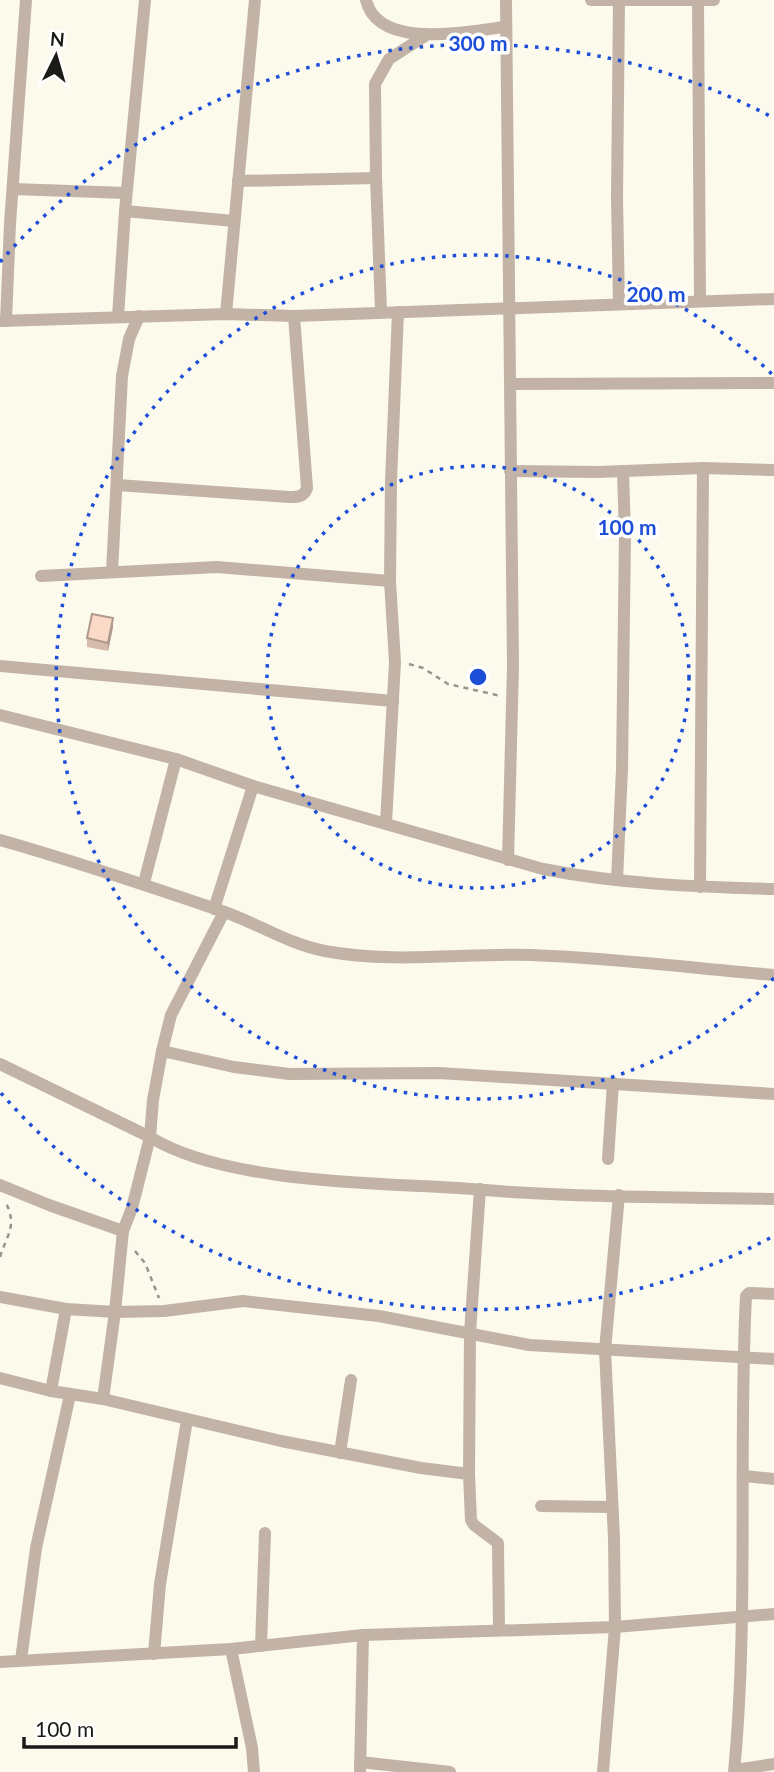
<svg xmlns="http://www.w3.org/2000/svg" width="774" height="1772" viewBox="0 0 774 1772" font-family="Lato,sans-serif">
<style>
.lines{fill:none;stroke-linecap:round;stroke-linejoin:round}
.path{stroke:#96948b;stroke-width:2.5;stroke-dasharray:5 5;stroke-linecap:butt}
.street{stroke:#c2b3a6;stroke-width:12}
.wall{fill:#d7bbaa}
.shaded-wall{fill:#af998b}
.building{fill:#fadac6;stroke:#af998b;stroke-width:2}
.ring{fill:none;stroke:#1d4ed8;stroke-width:3.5;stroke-dasharray:3.5 7}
.centre{fill:#1d4ed8;stroke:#fff;stroke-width:3.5}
.ring-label{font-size:21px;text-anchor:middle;font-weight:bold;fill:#1d4ed8;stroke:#fff;stroke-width:7;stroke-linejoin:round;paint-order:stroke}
</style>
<rect width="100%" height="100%" fill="#fcf9ed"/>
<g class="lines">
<g class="path">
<polyline points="409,664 423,668 448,684 501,696"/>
<polyline points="135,1251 145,1263 159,1298"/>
<path d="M0,1257C7,1234 18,1226 5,1201"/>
</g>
<g class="street">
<path d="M366,0C378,51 468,31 505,27"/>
<polyline points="506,0 513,666 508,860"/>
<polyline points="591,0 714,0"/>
<polyline points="619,0 617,198 619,304"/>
<polyline points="698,0 700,301"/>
<polyline points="238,181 376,178"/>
<polyline points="13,189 126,193"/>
<polyline points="125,211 234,221"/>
<polyline points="381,311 376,178 375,84 389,59 425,36"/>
<polyline points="226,314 255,0"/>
<polyline points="118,317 125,211 145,0"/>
<polyline points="0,321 226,314 294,316 774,299"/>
<polyline points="6,321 10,224 26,0"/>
<polyline points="511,384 774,383"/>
<polyline points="510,471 598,472 703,468 774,470"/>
<path d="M117,485L289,497C298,497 304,497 307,488L294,316"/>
<polyline points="112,572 122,376 129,339 139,316"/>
<polyline points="41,576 217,567 390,581"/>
<polyline points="0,666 393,701"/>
<path d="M0,715L176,759L253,786L543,869C619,884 697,887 774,889"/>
<polyline points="386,823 395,662 390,581 391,481 398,312"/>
<path d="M0,840C75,861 148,886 222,911C257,923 288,944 325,951C394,964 462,953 531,955C612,958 693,968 774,975"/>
<polyline points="617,880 622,769 625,534 623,471"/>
<polyline points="144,883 176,759"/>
<polyline points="700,887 703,468"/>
<polyline points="214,909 253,786"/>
<polyline points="162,1051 234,1067 289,1074 439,1073 774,1094"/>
<path d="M0,1064L150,1137C219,1180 358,1183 440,1187C470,1188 500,1192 530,1193C611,1198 693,1197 774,1199"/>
<polyline points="608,1159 613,1083"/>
<polyline points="0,1185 49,1205 123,1231"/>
<polyline points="0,1297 66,1309 115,1312 164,1311 243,1301 379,1316 529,1345 774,1359"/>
<polyline points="0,1378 51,1391 103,1399 281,1441 421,1468 469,1474 471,1520 474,1525 498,1543 499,1630"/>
<polyline points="51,1391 66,1309"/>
<polyline points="103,1399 115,1312 123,1231 132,1208 150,1137 153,1100 162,1051 171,1015 224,912"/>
<polyline points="340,1453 351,1380"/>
<polyline points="469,1474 470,1333 480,1189"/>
<polyline points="744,1476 774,1479"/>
<polyline points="541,1506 612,1507"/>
<polyline points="261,1646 265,1533"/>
<polyline points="231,1649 252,1748 254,1772"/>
<polyline points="154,1654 160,1584 187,1420"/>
<polyline points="21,1660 36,1548 70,1395"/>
<polyline points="0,1662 231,1649 363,1635 615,1627 774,1614"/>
<polyline points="360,1762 450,1772"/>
<polyline points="735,1770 774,1764"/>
<polyline points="360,1772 363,1635"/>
<polyline points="603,1772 615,1627 614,1538 605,1350 619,1195"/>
<path d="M734,1772C749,1614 738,1454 746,1296L749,1293L774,1294"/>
</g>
</g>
<polygon class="wall" points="113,627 108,651 87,647 87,638"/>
<polygon class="shaded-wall" points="113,618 113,627 108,651 108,643"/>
<polygon class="building" points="92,614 113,618 108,643 87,638"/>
<g class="ring">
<circle cx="478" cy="677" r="211"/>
<path d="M774 978A422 422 0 1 1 774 376"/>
<path d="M770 1238A633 633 0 0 1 0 1092M0 262A633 633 0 0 1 770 116"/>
</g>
<circle cx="478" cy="677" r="10" class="centre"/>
<g class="ring-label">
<text x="478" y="51">300 m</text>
<text x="656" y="302">200 m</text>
<text x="627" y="535">100 m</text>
</g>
<g transform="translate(56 56) rotate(5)" stroke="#ffffff" stroke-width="5" paint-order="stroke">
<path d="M0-5L12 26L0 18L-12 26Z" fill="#1b1a16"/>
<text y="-10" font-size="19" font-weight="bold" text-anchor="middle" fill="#1b1a16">N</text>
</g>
<path d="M24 1737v10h212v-10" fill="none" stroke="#1b1a16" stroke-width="3.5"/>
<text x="35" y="1737" font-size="21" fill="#1b1a16" stroke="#ffffff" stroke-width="5" paint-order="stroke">100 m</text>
</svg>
